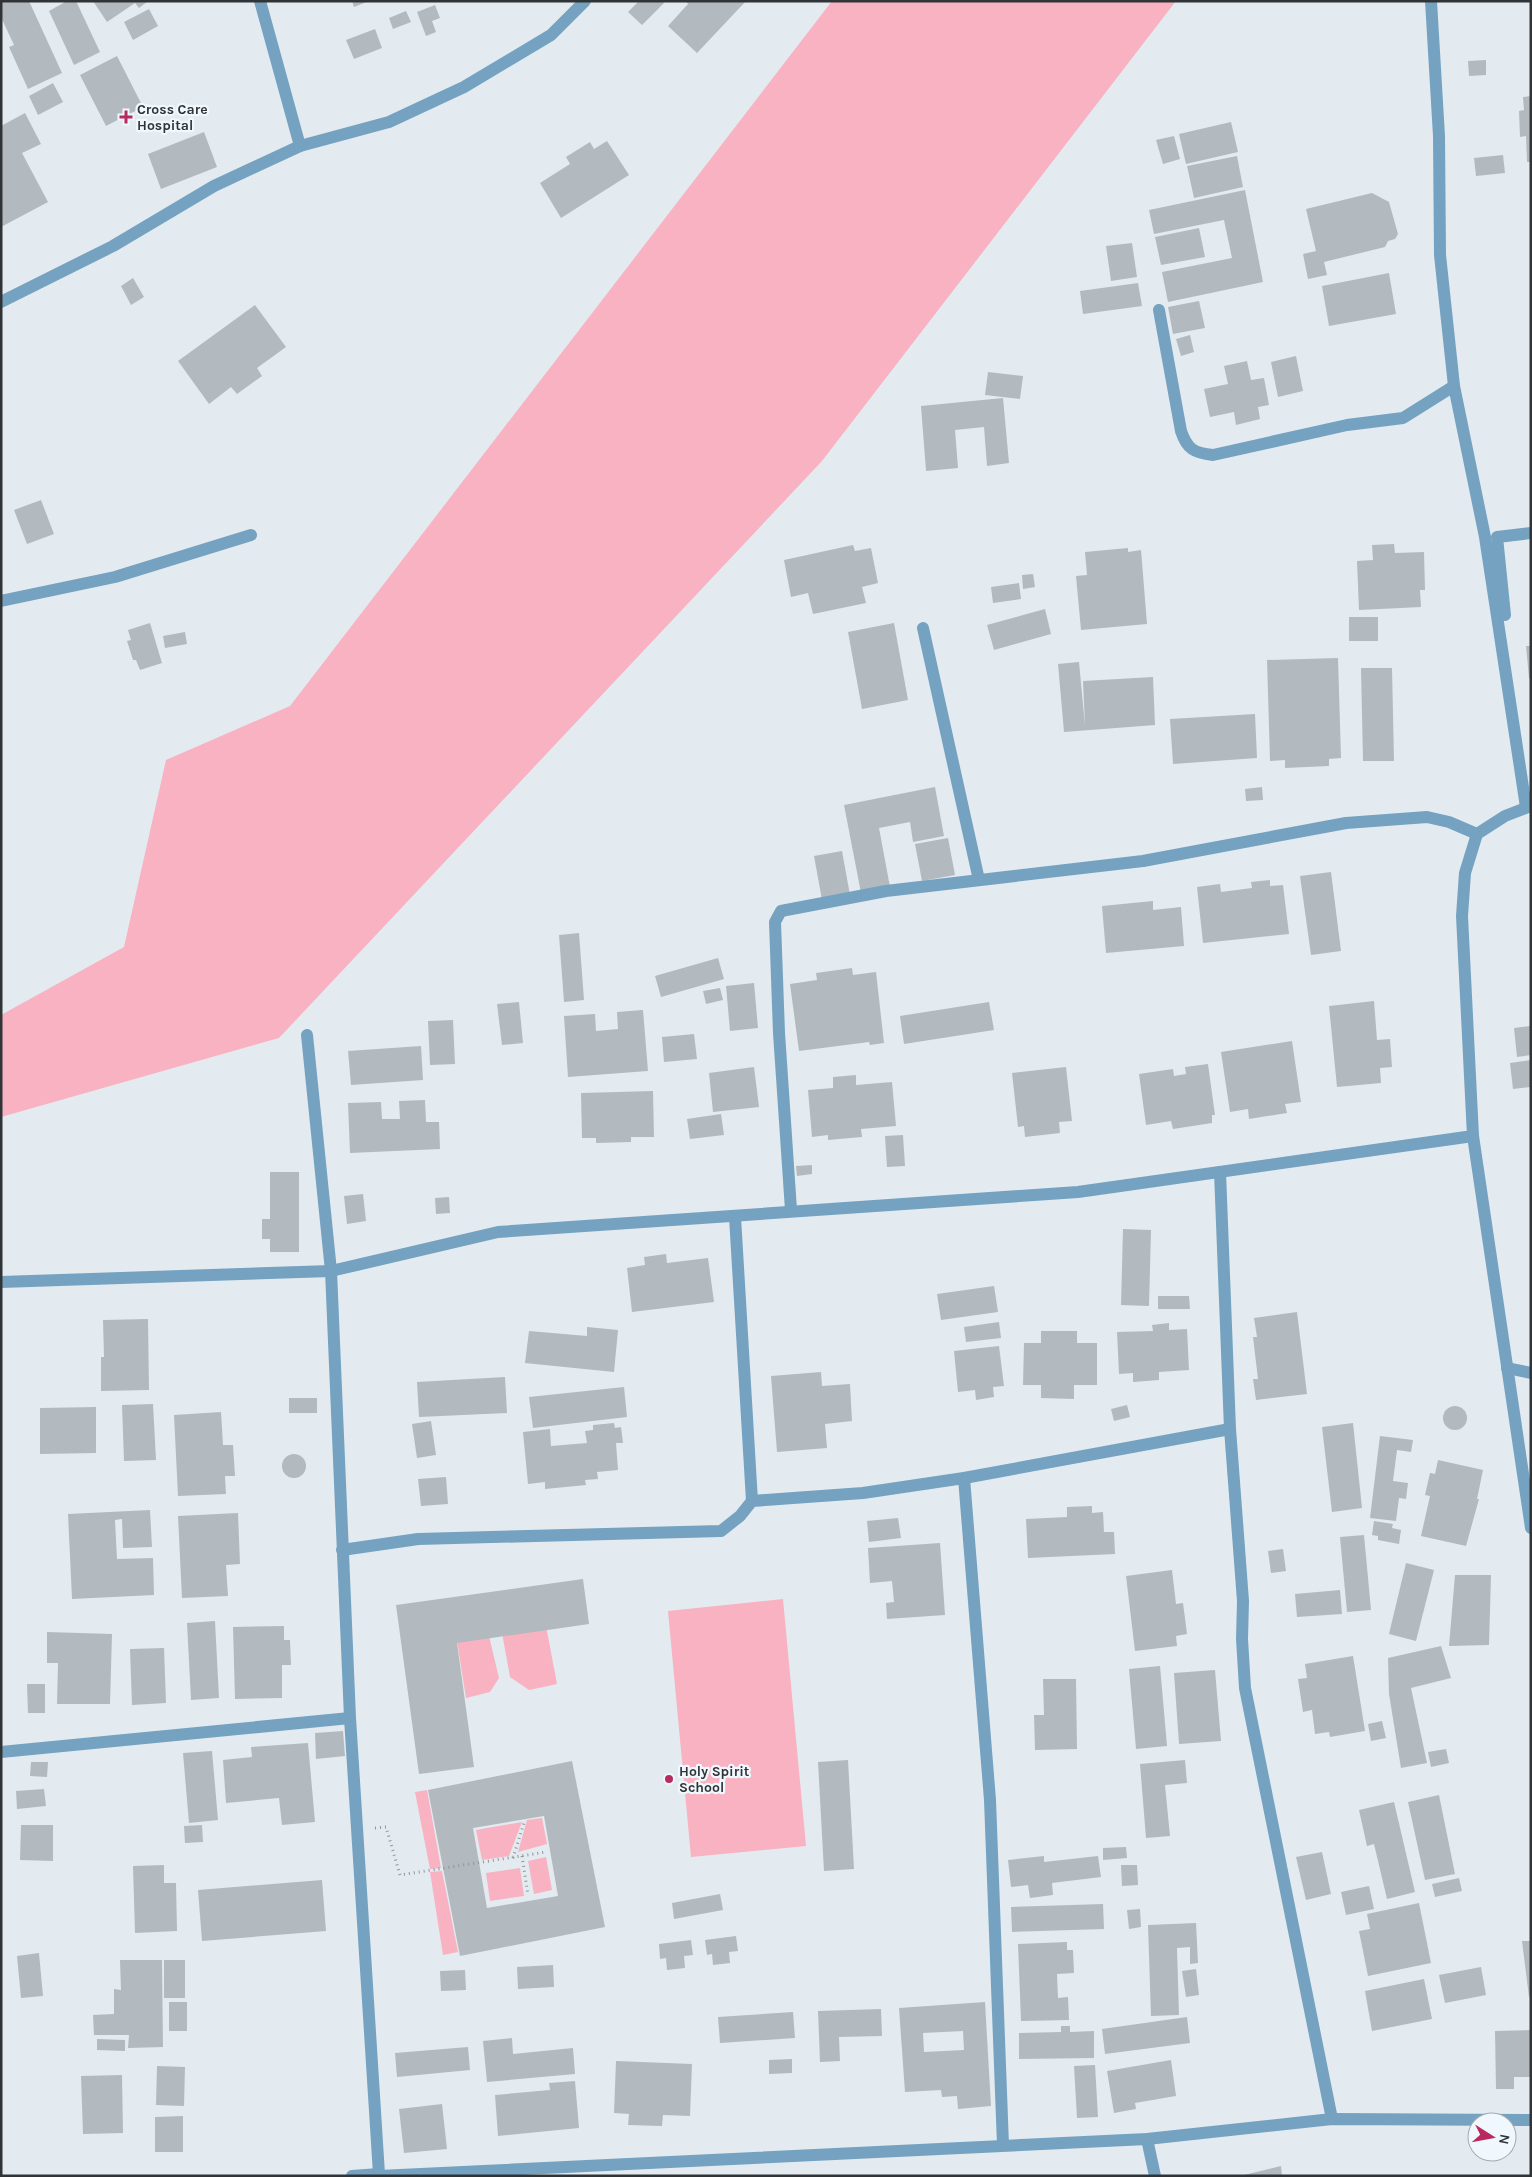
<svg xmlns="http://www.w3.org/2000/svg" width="1532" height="2177" viewBox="0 0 1532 2177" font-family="Karla,sans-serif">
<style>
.green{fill:#f8b2c1}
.building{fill:#b2babf;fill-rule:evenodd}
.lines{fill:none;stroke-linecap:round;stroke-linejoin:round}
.path{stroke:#91969a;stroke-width:3;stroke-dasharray:1 4;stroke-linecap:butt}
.service{stroke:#75a2c1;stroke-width:12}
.minor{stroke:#75a2c1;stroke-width:12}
.poi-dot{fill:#b92b5e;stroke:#f0f8fe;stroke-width:2}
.labels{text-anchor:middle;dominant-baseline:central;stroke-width:4.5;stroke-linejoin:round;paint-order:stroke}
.poi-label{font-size:14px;font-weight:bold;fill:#313436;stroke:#f0f8fe;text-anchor:start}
</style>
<rect width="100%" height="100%" fill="#e3ebf0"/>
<g class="green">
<polygon points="832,1 1176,1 822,461 279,1038 1,1117 1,1015 124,947 166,760 290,706"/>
<polygon points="783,1599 806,1846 691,1857 668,1611"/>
<polygon points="546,1626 557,1684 529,1690 510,1677 502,1633"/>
<polygon points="489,1636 499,1678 490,1692 466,1698 457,1641"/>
<polygon points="427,1790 441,1868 430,1869 415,1792"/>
<polygon points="542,1818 547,1844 518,1852 527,1820"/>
<polygon points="522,1822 509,1856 482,1860 476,1830"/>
<polygon points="546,1857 552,1890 534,1894 528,1861"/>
<polygon points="520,1868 524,1896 490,1901 486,1873"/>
<polygon points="442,1871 458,1952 443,1955 430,1872"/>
</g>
<g class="building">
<polygon points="1,1 29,1 62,73 28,89 9,47 14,45 1,17"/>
<polygon points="67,1 76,1 100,52 74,65 49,11"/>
<polygon points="93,1 148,1 139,8 135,3 107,22"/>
<polygon points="352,1 369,1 354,7"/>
<polygon points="639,1 662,1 664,3 642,25 628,12"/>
<polygon points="686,1 746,1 697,53 668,26 688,4"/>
<polygon points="435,5 440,18 432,21 436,32 426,36 417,12"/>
<polygon points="149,9 158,26 133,40 124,22"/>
<polygon points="406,11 411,22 393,29 389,18"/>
<polygon points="375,29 382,48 354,59 346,40"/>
<polygon points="117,56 143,107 106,126 80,75"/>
<polygon points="1486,60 1486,75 1469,76 1468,61"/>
<polygon points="53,83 63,102 38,115 29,96"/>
<polygon points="1531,96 1531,162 1527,162 1526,136 1520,137 1519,111 1524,110 1523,97"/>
<polygon points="25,113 41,144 22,153 48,202 1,227 1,126"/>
<polygon points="1231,122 1238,152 1186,164 1179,134"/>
<polygon points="204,132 217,167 161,189 148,154"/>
<polygon points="1174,136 1180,159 1163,164 1156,140"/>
<polygon points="607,141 629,175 561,218 540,183 570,164 566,157 590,142 594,149"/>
<polygon points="1503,155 1505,173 1476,176 1474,158"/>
<polygon points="1237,156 1243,187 1194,198 1187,166"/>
<polygon points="1245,190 1263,282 1168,302 1162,272 1232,258 1224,220 1154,234 1149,210"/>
<polygon points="1372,193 1389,202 1398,234 1395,239 1388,241 1385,247 1324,262 1327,275 1308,279 1303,254 1316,251 1306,209"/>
<polygon points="1199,228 1205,257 1161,265 1155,237"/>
<polygon points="1132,243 1137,277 1111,281 1106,246"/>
<polygon points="1389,273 1396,314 1329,326 1322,286"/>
<polygon points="133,278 144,297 131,305 121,286"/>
<polygon points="1138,283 1142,306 1083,314 1080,291"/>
<polygon points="1199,301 1205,328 1173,334 1168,307"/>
<polygon points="255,305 286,347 257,368 262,376 237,394 231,387 209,404 178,361"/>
<polygon points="1190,335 1194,352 1181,356 1176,339"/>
<polygon points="1296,356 1303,391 1278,397 1271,362"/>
<polygon points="1247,361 1251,380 1264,378 1269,405 1258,407 1260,419 1236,425 1234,412 1210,417 1204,389 1228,384 1224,366"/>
<polygon points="988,372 1023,376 1020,399 985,395"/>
<polygon points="1003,398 1009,463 987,466 984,427 955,430 958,468 926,471 921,406"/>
<polygon points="41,500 54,534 27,544 14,510"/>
<polygon points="1394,544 1395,553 1424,552 1425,590 1420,590 1421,607 1359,610 1357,561 1373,560 1372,545"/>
<polygon points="853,545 855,551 871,548 878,583 862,587 866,603 813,614 808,593 791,597 784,560"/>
<polygon points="1128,548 1128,552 1141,550 1147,624 1081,630 1076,576 1087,575 1085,552"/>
<polygon points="1033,574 1035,587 1023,589 1022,575"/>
<polygon points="1019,583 1021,599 993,603 991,587"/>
<polygon points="1045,609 1051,634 994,650 987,625"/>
<rect x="1349" y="617" width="29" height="24"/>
<polygon points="150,623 162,663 140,670 136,660 133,660 127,641 131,640 128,630"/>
<polygon points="894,623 908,700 862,709 848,632"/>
<polygon points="185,632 187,644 165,648 163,636"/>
<polygon points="1526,646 1531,646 1531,678 1529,678"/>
<polygon points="1338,658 1341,758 1329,759 1329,766 1285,768 1285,760 1270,761 1267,660"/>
<polygon points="1079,662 1085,726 1083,681 1153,677 1155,725 1064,732 1058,664"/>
<polygon points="1361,668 1392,668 1394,761 1363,761"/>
<polygon points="1255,714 1257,758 1173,764 1170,719"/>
<polygon points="935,787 944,836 913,842 910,822 879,828 890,887 861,893 844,805"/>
<polygon points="1262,787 1263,800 1246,801 1245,789"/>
<polygon points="948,838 955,875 922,881 915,844"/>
<polygon points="842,851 850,895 822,900 814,856"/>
<polygon points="1331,872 1341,951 1311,955 1300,876"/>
<polygon points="1270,880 1270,886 1283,885 1289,934 1203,943 1197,887 1220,884 1221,892 1252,888 1251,882"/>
<polygon points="1153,901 1153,910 1181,907 1184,946 1106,953 1102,906"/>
<polygon points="579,933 584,1000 564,1002 559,935"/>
<polygon points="718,958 724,979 661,997 655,976"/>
<polygon points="852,968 853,975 876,972 884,1043 870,1045 869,1042 799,1051 790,984 817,980 816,973"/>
<polygon points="754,983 758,1028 730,1031 726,986"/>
<polygon points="720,988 723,1000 706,1004 703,991"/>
<polygon points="1374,1001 1377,1040 1390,1039 1392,1067 1380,1068 1381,1083 1337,1087 1329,1006"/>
<polygon points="519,1002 523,1043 502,1045 497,1004"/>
<polygon points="989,1002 994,1030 904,1044 900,1016"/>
<polygon points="643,1010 648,1071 568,1077 564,1016 595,1014 596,1031 618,1029 617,1012"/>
<polygon points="453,1020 455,1064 430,1065 428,1021"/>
<polygon points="1531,1026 1531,1055 1517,1057 1514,1028"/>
<polygon points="694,1034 697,1059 664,1062 662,1037"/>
<polygon points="1292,1041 1301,1102 1285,1104 1287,1113 1249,1119 1248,1109 1230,1112 1221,1052"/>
<polygon points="421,1046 423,1080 351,1085 348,1051"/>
<polygon points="1531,1060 1531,1087 1513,1089 1510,1063"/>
<polygon points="1208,1064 1215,1115 1212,1115 1212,1123 1173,1129 1171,1121 1146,1125 1139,1074 1173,1069 1174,1076 1186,1074 1185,1067"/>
<polygon points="754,1067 759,1107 713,1112 709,1073"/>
<polygon points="1066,1067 1072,1121 1059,1122 1060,1133 1025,1137 1024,1126 1018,1127 1012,1073"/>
<polygon points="856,1075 856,1085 892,1082 896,1126 861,1129 862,1137 828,1140 828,1135 812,1137 808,1090 833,1088 833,1077"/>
<polygon points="653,1091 654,1137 631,1137 631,1142 596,1143 596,1138 582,1138 581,1093"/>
<polygon points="425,1100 426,1122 439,1122 440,1149 350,1153 348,1103 381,1102 382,1119 400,1119 399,1101"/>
<polygon points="721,1114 724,1135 690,1139 687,1119"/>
<polygon points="903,1135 905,1166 887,1167 885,1136"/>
<polygon points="812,1165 812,1174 797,1176 796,1166"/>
<polygon points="270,1172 299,1172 299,1252 270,1252 270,1239 262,1239 262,1219 270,1219"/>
<polygon points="363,1194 366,1221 347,1224 344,1196"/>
<polygon points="449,1197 450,1213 436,1214 435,1198"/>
<polygon points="1123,1229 1151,1230 1149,1306 1121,1305"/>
<polygon points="666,1254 667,1263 708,1258 714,1302 632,1312 627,1268 645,1265 644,1257"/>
<polygon points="994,1286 998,1312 941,1320 937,1294"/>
<polygon points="1158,1296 1189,1296 1190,1309 1158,1309"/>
<polygon points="1297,1312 1307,1394 1256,1400 1253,1379 1258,1379 1253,1337 1257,1337 1254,1318"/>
<polygon points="148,1319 149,1390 101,1391 101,1357 104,1357 103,1320"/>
<polygon points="999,1322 1001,1338 966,1342 964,1327"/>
<polygon points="1169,1323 1169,1330 1187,1329 1189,1370 1159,1372 1159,1380 1133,1382 1133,1373 1119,1374 1117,1332 1153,1331 1152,1325"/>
<polygon points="587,1327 618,1330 614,1372 525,1363 529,1331 587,1336"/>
<polygon points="1041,1331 1077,1331 1077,1343 1097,1343 1097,1385 1074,1385 1074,1399 1041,1398 1041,1385 1023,1385 1024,1343 1041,1343"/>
<polygon points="999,1346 1004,1386 993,1387 994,1397 976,1400 975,1390 958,1392 954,1351"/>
<polygon points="821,1372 822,1386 850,1384 852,1421 825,1424 827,1448 777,1452 771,1376"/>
<polygon points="505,1377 507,1413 419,1417 417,1382"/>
<polygon points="624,1387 627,1417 533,1428 529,1397"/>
<rect x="289" y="1398" width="28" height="15"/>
<polygon points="153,1404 156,1460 124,1461 122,1405"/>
<polygon points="1127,1405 1130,1417 1114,1421 1111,1409"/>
<circle cx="1455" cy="1418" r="12"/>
<polygon points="96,1407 96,1453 40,1454 40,1408"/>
<polygon points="221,1412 223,1445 233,1445 235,1476 225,1476 226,1494 178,1496 174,1415"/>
<polygon points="431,1421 436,1455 417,1458 412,1424"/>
<polygon points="614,1423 615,1428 621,1427 623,1443 616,1443 618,1470 597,1472 598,1479 585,1480 586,1485 545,1489 545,1482 528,1484 523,1432 550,1429 551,1446 587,1443 585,1431 593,1430 593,1425"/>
<polygon points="1353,1423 1362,1508 1332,1512 1322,1427"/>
<polygon points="1380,1436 1413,1440 1411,1452 1397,1450 1393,1481 1408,1483 1406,1499 1399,1498 1396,1521 1370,1518"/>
<circle cx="294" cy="1466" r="12"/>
<polygon points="1438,1460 1483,1470 1477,1499 1479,1499 1466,1546 1421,1536 1430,1496 1425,1495 1430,1473 1435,1474"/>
<polygon points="446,1477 448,1504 421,1506 418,1479"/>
<polygon points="1092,1506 1092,1513 1103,1512 1104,1532 1114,1532 1115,1554 1028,1558 1026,1519 1067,1517 1067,1507"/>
<polygon points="150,1510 152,1547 123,1548 122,1519 115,1520 117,1559 153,1558 154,1595 72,1599 68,1514"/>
<polygon points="238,1513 240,1564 226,1565 228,1596 182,1598 178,1516"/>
<polygon points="898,1518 901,1538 869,1542 867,1521"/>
<polygon points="1374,1521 1393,1524 1392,1528 1401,1530 1399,1544 1378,1540 1378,1536 1372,1535"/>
<polygon points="1364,1535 1371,1610 1347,1612 1340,1537"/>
<polygon points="940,1543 945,1615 887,1619 886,1603 894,1602 892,1581 870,1583 868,1548"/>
<polygon points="1283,1549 1286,1571 1271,1573 1268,1551"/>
<polygon points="1406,1563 1434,1570 1416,1641 1389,1634"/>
<polygon points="1172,1570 1176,1604 1183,1603 1187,1634 1176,1636 1177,1646 1135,1651 1126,1576"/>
<polygon points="1455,1575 1491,1575 1489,1645 1449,1646"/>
<polygon points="583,1579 589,1624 457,1643 474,1767 419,1774 396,1605"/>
<polygon points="1340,1590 1342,1614 1297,1617 1295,1594"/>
<polygon points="215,1621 219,1698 191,1700 187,1623"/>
<polygon points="284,1626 284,1640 290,1640 291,1665 282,1665 282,1698 235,1699 233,1627"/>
<polygon points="47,1632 112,1634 110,1704 57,1704 58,1663 47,1663"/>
<polygon points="1441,1646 1451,1678 1411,1688 1427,1763 1401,1768 1389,1694 1388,1658"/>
<polygon points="164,1648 166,1703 132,1705 130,1649"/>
<polygon points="1353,1656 1365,1731 1330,1737 1329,1732 1315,1734 1312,1710 1303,1712 1298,1679 1307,1678 1305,1664"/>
<polygon points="1160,1666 1167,1746 1136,1749 1129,1669"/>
<polygon points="1215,1670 1221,1741 1179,1744 1174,1673"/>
<polygon points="1043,1679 1076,1679 1077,1749 1035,1750 1034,1715 1044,1715"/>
<polygon points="27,1684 45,1684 45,1713 28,1713"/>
<polygon points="1382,1721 1386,1738 1371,1741 1368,1724"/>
<polygon points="343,1731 345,1756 316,1759 315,1733"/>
<polygon points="308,1743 315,1822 282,1825 279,1798 226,1803 223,1760 252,1757 251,1747"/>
<polygon points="1446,1749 1449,1763 1431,1767 1428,1752"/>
<polygon points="212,1751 218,1820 189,1823 183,1753"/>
<polygon points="848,1760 854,1869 824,1871 818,1762"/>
<polygon points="1185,1760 1187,1783 1165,1785 1170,1836 1146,1838 1140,1764"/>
<path d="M572,1761L605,1927L460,1956L428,1790ZM544,1816L558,1896L487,1908L473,1828Z"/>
<polygon points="31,1762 48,1762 47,1777 30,1776"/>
<polygon points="44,1789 46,1806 17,1809 16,1791"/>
<polygon points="1439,1795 1455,1874 1425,1880 1408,1802"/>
<polygon points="1394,1802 1415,1892 1387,1899 1374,1844 1367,1846 1359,1810"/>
<polygon points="21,1825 53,1825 53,1861 20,1860"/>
<polygon points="202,1825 203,1842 185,1843 184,1826"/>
<polygon points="1126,1847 1127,1858 1103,1860 1103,1848"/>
<polygon points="1322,1852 1331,1894 1306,1900 1296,1857"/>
<polygon points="1044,1856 1044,1862 1098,1856 1101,1877 1052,1883 1053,1895 1030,1898 1028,1885 1011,1887 1008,1860"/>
<polygon points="164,1865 164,1883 176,1883 177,1931 135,1933 133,1866"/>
<polygon points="1121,1865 1137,1865 1138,1885 1122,1886"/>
<polygon points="1459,1878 1462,1891 1435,1897 1432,1884"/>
<polygon points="322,1880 326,1931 202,1941 198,1890"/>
<polygon points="1369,1886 1374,1909 1346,1915 1341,1892"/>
<polygon points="720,1894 723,1910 674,1919 672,1903"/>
<polygon points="1419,1903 1431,1963 1368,1976 1359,1931 1370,1929 1367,1914"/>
<polygon points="1103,1904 1104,1929 1012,1932 1011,1907"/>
<polygon points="1140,1909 1141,1927 1129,1929 1127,1910"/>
<polygon points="1196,1923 1198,1963 1190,1964 1190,1947 1177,1948 1179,2015 1151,2016 1148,1925"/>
<polygon points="736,1936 738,1951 729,1952 730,1963 713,1965 712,1954 707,1955 705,1940"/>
<polygon points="691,1940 693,1955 684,1956 685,1968 667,1970 666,1958 660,1959 659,1944"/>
<polygon points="1522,1941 1531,1941 1531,1996 1529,1997"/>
<polygon points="1067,1942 1067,1950 1073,1950 1074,1973 1057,1974 1058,1998 1068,1997 1069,2020 1021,2021 1018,1944"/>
<polygon points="39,1953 43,1996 21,1998 17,1956"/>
<polygon points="120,1960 162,1960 163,2047 128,2048 129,2035 94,2035 93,2015 114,2014 114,1989 121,1990"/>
<rect x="164" y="1960" width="21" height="38"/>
<polygon points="553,1965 554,1987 518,1989 517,1967"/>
<polygon points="1481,1967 1486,1995 1445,2003 1439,1975"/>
<polygon points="1196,1969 1199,1995 1186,1997 1182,1971"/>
<polygon points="465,1970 466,1990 441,1991 440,1971"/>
<polygon points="1424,1979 1432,2019 1372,2031 1365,1991"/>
<rect x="169" y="2002" width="18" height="29"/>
<path d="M985,2002L991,2106L958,2109L957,2096L942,2097L941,2090L905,2092L899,2008ZM963,2031L964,2050L924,2052L923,2033Z"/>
<polygon points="881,2009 882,2036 839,2037 840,2061 820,2062 818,2011"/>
<polygon points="793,2012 795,2038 720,2043 718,2017"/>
<polygon points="1187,2017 1190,2043 1105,2054 1102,2029"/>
<polygon points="1061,2026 1070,2026 1070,2032 1094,2031 1094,2058 1019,2059 1019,2033 1061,2032"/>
<polygon points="1531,2030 1531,2077 1514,2077 1514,2089 1496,2089 1495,2031"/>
<polygon points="512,2038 513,2054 573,2048 575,2074 487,2082 483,2041"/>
<polygon points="97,2039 125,2040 125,2051 97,2050"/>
<polygon points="468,2047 470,2070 397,2077 395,2053"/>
<polygon points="792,2059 792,2073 769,2074 769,2060"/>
<polygon points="1171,2060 1176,2096 1135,2103 1136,2109 1114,2113 1107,2071"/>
<polygon points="616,2061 692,2064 690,2116 663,2115 662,2126 628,2125 629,2114 614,2113"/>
<polygon points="1095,2065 1098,2117 1077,2118 1074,2066"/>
<polygon points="157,2066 185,2067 184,2106 156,2105"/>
<polygon points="122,2075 123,2133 83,2134 81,2076"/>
<polygon points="575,2081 579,2128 498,2136 495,2095 550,2090 549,2083"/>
<polygon points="442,2104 447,2149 404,2153 399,2109"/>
<polygon points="183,2116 183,2152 155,2152 155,2117"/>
<polygon points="1281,2166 1282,2176 1244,2176 1244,2175"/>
</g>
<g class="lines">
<g class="path">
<polyline points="375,1828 386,1827 400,1875 546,1852"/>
<polyline points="522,1856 528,1895"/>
<polyline points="513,1858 524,1823"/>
</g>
<polyline class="service" points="307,1035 331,1271"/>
<g class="minor">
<polyline points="1431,1 1439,136 1440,255 1454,386 1485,537 1526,807"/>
<polyline points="300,146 389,122 464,87 551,35 585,1"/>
<polyline points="1,302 113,246 214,186 300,146 260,1"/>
<path d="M1159,310L1181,431C1187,449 1194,453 1213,455L1347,425L1403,418L1454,386"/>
<polyline points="1,601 115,577 251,535"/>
<polyline points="1505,615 1497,537 1531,533"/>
<polyline points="923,628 979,880"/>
<polyline points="1473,1136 1531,1528"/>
<polyline points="1220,1172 1230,1429 1243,1601 1242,1639 1245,1688 1332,2119"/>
<polyline points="791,1210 779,1033 775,922 781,911 886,891 1143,861 1346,823 1427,817 1449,822 1477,834"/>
<polyline points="735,1217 752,1501"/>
<polyline points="1,1282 331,1271"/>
<polyline points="1507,1368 1531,1373"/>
<polyline points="964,1478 990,1800 1003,2145"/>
<polyline points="342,1550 418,1539 721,1531 740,1516 752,1501 863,1493 964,1478 1230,1429"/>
<polyline points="350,1718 331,1271 498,1232 1078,1192 1473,1136 1462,916 1465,873 1477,834 1505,816 1531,806"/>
<polyline points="1,1752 350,1718 379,2174 352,2176"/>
<polyline points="1147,2139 1155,2176"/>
<polyline points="379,2176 1147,2139 1332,2119 1531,2120"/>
</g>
</g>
<g class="poi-dot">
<path d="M123.5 109.5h5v5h5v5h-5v5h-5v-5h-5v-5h5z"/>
<circle cx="669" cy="1779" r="5"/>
</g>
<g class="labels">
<g class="poi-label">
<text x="137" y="109">Cross Care<tspan x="137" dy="16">Hospital</tspan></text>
<text x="679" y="1771">Holy Spirit<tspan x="679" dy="16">School</tspan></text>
</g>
</g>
<rect width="1532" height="2177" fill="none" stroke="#313436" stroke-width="5"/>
<g transform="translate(1492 2137) rotate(101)"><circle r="24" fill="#f0f8fe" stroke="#a4aaae"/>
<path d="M0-4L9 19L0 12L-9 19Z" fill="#b92b5e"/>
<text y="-8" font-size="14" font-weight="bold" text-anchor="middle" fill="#313436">N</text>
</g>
</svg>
